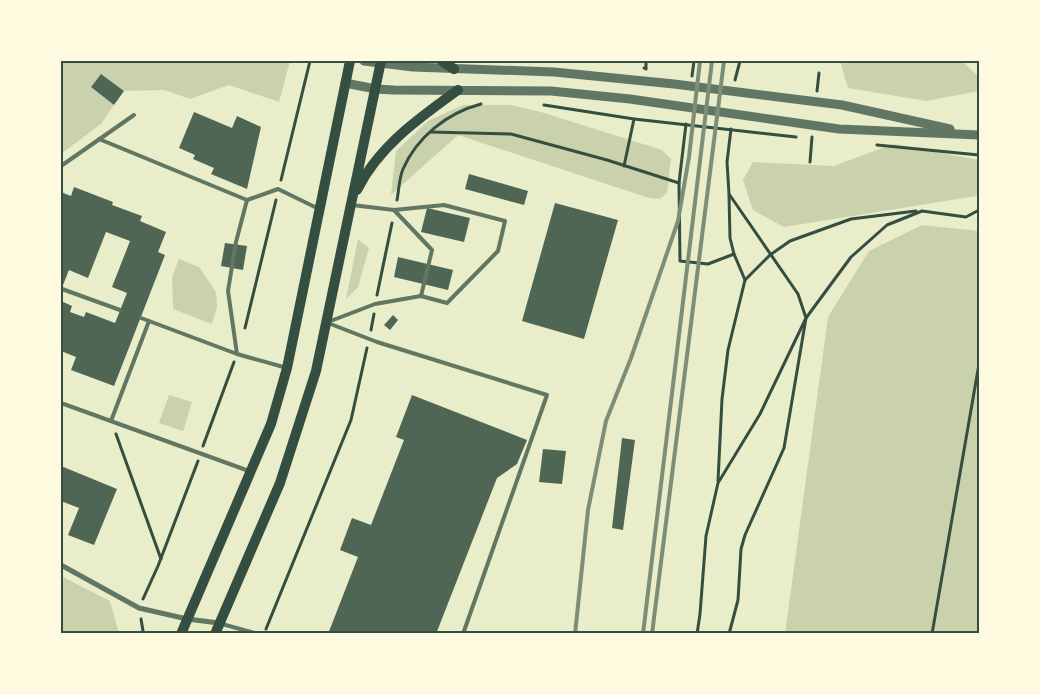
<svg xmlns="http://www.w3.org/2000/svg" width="1040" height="695" viewBox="0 0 1040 695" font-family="'DM Sans',sans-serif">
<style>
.green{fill:#cad2ad}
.building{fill:#4f6655}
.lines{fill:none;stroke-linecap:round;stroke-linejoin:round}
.path{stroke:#344e41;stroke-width:3}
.service{stroke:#617663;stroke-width:4}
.minor{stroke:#617663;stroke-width:5}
.tertiary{stroke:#617663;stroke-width:9}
.secondary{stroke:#344e41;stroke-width:10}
.rail{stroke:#7c8e77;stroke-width:4}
.neatline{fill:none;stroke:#344e41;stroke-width:2}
</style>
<rect width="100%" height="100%" fill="#e9edc9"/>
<g class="green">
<polygon points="61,61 290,61 279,102 229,85 190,99 164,90 124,91 101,74 91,87 114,105 101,124 61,154"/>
<polygon points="840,61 962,61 979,77 979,91 926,101 848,88"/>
<polygon points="463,105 510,105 541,112 662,150 671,159 667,193 660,199 649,198 458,135 391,195 396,151 428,121"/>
<polygon points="893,144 979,160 979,198 976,196 784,227 753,210 743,180 753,162 834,166"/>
<polygon points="922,225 979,231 979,634 785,634 828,317 869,251"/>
<polygon points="358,239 369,248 358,287 346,299"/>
<polygon points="179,259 199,267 216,292 217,307 212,324 173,309 172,277"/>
<polygon points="169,395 192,402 183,431 159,423"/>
<polygon points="61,576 110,601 118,630 117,634 61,634"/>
</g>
<g class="building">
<polygon points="101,74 124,91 114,105 91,87"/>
<polygon points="194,112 232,128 237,116 261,127 247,189 211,174 214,168 193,159 195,155 179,148"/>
<polygon points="469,174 528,191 524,205 465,189"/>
<polygon points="74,187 113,202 112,205 142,216 140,221 166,232 158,252 165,255 114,386 71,370 76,357 61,351 61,301 72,306 70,312 84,317 86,312 115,323 127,293 112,287 130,241 106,232 88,278 69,270 61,290 61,192 71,196"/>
<polygon points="555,203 618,220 584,339 522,321"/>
<polygon points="427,208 470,218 464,242 421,232"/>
<polygon points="225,243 247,246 243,270 221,266"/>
<polygon points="398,257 453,270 448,290 394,277"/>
<polygon points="393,315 398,320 390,330 384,325"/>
<polygon points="412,395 527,440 517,464 497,478 436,634 328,634 358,557 340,550 352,518 371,525 404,440 396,437"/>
<polygon points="622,438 635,440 623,530 612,528"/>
<polygon points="543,449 566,451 562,484 539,482"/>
<polygon points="61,466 117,489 94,545 68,535 79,508 61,501"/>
</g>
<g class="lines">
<g class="path">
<polyline points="644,68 646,69 646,61"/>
<polyline points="692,76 694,61"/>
<polyline points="735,80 740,61"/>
<polyline points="817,91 819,73"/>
<polyline points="544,105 634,119 796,137"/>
<polyline points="686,124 679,183 680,261 708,264 734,254"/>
<polyline points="431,132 511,134 607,160 679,183"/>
<polyline points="877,145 979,155"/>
<polyline points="810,162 812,137"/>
<polyline points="624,166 634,119"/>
<polyline points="281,180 310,61"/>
<polyline points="729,195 730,238 734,254 745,280"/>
<path d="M397,200C399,190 399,178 403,169C417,137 447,113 481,104"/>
<polyline points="377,295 392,223"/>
<polyline points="245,328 276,200"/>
<polyline points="371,330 374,314"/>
<polyline points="116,434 161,559"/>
<polyline points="203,446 234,362"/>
<polyline points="718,481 722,399 728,350 745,280 770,255 790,241 851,219 916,211"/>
<polyline points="143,599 158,566 198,461"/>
<polyline points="141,619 143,631 141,634"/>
<polyline points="266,629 351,420 367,348"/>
<polyline points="697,634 700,614 706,536 718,483 760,414 806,318 851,257 887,225 922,211 966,217 979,210"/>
<polyline points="729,634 738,600 741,549 745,535 784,448 806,318 798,294 729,194 727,162 731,129"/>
<polyline points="932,634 979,364"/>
</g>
<g class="service">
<polyline points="99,139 247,200 278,189 319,209"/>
<polyline points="61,166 134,115"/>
<polyline points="394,210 432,250 421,296"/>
<polyline points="62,289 120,310"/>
<polyline points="141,318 237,354 287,368"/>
<polyline points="328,322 375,304 421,296 447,303 498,251 505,221 444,205 394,210 352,205"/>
<polyline points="328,323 377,342 547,395 463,634"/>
<polyline points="237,354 228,291 236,242 247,200"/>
<polyline points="61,403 249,471"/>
<polyline points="111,421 149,321"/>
<polyline points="222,624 258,634"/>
</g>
<polyline class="minor" points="61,565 139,608 187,619 219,623"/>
<g class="tertiary">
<polyline points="364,61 413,67 554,72 674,84 842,105 950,129"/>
<polyline points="345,83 376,89 394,90 551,91 630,99 839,129 979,135"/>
</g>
<g class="secondary">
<polyline points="442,61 454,69"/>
<path d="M357,190C379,146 419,118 458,90"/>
<polyline points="181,634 271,424 287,368 350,61"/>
<polyline points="215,634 280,483 316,371 381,61"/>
</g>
<g class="rail">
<polyline points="575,634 588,510 606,421 631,358 678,221 689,157 700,61"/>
<polyline points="643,634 712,61"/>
<polyline points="652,634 724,61"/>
</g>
</g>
<rect width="1040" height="695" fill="none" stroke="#fefae0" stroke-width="125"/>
<rect x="62" y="62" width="916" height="570" class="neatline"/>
</svg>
